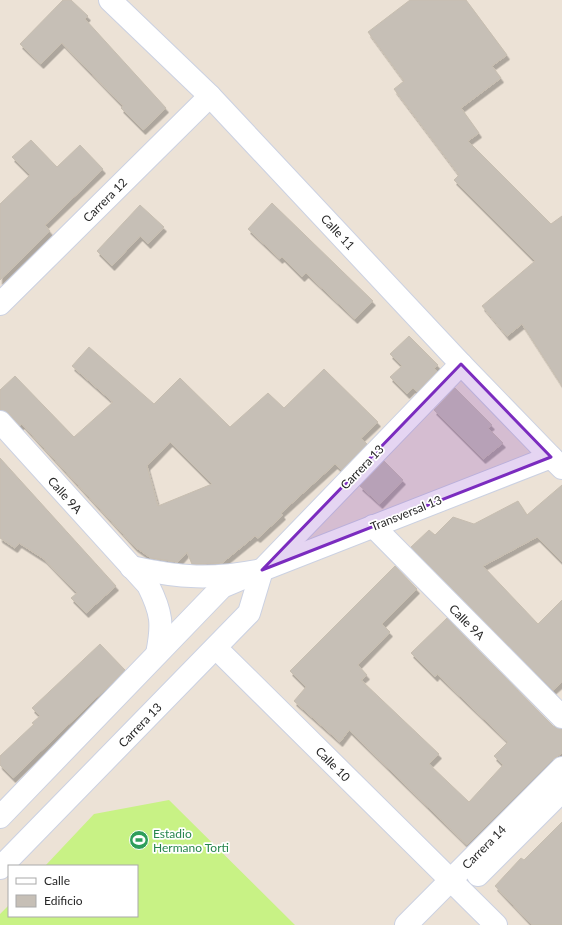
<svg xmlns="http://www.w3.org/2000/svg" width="562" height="925" viewBox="0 0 562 925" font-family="Lato,sans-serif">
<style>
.pitch{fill:#c8f285}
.building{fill:#c6bfb6;stroke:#c7beb0;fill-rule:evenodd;filter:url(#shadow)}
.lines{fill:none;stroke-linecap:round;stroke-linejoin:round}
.street-casing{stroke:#cbd1e2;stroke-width:24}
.secondary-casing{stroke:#cbd1e2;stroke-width:24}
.street{stroke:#fff;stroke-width:22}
.secondary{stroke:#fff;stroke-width:22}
.marked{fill:#7b2cbf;fill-opacity:0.2;stroke:#7b2cbf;stroke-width:3;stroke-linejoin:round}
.labels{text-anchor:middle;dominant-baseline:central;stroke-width:3.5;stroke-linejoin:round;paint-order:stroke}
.street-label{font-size:12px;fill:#272727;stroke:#fff}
.leisure-label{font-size:12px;fill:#27864d;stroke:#fff;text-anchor:start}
</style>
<defs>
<filter id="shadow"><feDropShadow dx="2.5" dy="4.5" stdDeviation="0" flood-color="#0004"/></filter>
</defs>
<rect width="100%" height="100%" fill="#ece2d6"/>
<polygon class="pitch" points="169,800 295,925 0,925 0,914 9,905 9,916 137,916 137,866 45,866 94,814"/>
<g class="building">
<polygon points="63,0 71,0 88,16 85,19 166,108 143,130 121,108 123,106 62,43 41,64 20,44"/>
<polygon points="410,0 466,0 507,55 492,66 501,78 461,108 479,133 468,141 551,224 562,216 562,386 522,324 507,336 482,306 535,261 454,180 459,175 394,89 404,81 368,32"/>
<polygon points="31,140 57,167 80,145 103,169 45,225 50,231 0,280 0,204 30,175 12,157"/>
<polygon points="272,203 373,301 355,319 306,273 302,277 282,257 280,259 248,229"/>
<polygon points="140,205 164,227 148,244 140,236 112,266 97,251"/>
<polygon points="409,336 438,365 434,368 437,371 417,392 413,388 407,394 390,377 402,366 390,354"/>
<path d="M89,347L154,404L180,378L230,427L268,393L284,408L324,369L378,422L361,438L367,444L342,470L335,464L281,513L283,515L258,538L255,536L222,563L192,564L187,552L178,562L151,558L135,547L22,424L20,426L9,413L0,410V390L15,376L74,437L113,402L72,366ZM170,442L212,484L158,506L147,466Z"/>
<polygon points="455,388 492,425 488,428 503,443 483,459 434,410"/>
<polygon points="0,458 116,586 86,613 71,598 77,593 44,559 19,543 15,548 0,538"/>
<polygon points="384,461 403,480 380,504 360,486"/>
<polygon points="562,485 562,562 537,537 483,566 538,624 562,600 562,682 553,690 411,547 429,530 435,535 453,517 474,524 518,501 527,515"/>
<polygon points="395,566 417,589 382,624 390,632 358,665 367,675 361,680 439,754 429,764 469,802 503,765 494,756 508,742 437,674 435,677 411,653 447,618 553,726 562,729 562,753 553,759 467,845 349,730 340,742 294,701 306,687 290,671"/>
<polygon points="100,644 125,670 13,778 0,765 0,756 34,724 32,723 40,716 32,708"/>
<polygon points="562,822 562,925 532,925 495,886 521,858 524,860"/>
</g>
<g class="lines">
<defs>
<g id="street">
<polyline points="110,0 210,96 461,364 551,457"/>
<polyline points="0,304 210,96"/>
<polyline points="373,526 562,717"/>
<polyline points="216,648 496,925"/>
<polyline points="0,817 222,587 262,570 461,364"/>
<polyline points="0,868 249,613 262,570"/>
<polyline points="478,875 562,791"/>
<polyline points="406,925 562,768"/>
</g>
<g id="secondary">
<path d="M0,422L148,585C162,613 163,624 157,654"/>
<path d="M131,567C180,578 212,580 262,570L551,457L562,468"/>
</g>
</defs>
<use href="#street" class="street-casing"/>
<use href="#secondary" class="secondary-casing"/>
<use href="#street" class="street"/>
<use href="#secondary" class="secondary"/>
</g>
<path class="marked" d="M461,364L551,457L262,570Z"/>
<defs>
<symbol id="stadium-disc" viewBox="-11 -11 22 22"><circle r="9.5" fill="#2e9e5b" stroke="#fff"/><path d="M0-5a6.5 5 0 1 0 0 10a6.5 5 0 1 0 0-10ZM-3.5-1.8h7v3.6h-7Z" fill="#fff"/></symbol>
</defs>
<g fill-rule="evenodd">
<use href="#stadium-disc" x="128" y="829" width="22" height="22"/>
</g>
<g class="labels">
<g class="street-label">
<text transform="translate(105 200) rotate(-45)">Carrera 12</text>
<text transform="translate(338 232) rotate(47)">Calle 11</text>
<text transform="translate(362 467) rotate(-46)">Carrera 13</text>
<text transform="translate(65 495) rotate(48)">Calle 9A</text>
<text transform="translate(406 513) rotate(-22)">Transversal 13</text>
<text transform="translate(467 622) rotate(45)">Calle 9A</text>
<text transform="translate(140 725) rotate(-46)">Carrera 13</text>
<text transform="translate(333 764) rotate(45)">Calle 10</text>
<text transform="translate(484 847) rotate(-45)">Carrera 14</text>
</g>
<g class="leisure-label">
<text x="153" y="833">Estadio<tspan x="153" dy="14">Hermano Torti</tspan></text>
</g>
</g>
<rect x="8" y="865" width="130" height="52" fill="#ffffff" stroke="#a9a9a9"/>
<rect x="16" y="878" width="20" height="6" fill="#ffffff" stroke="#a9a9a9"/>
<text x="44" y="885" font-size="12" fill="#272727">Calle</text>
<rect x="16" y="895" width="20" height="12" fill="#c6bfb6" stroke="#a9a9a9"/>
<text x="44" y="905" font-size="12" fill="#272727">Edificio</text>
</svg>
